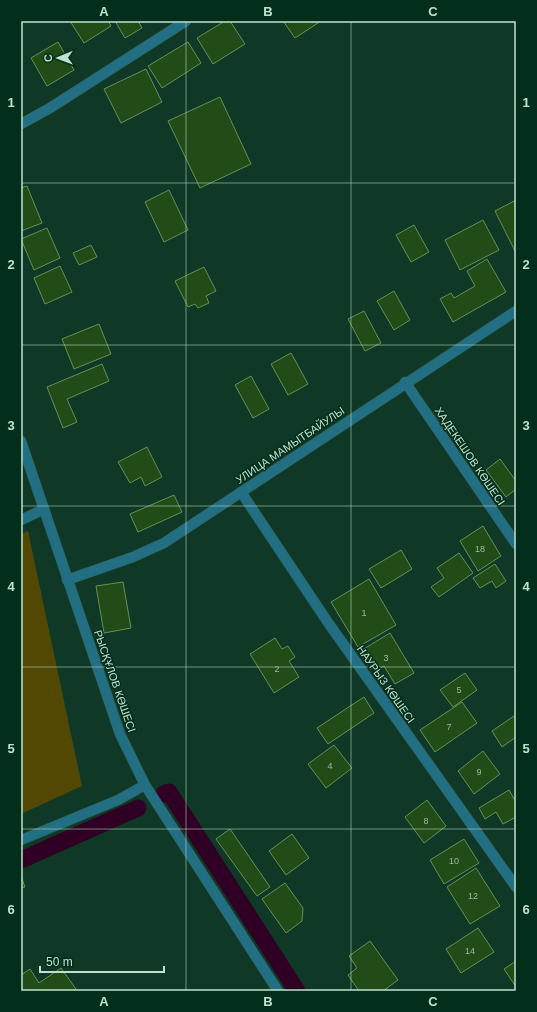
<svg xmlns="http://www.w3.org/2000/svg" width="537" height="1012" viewBox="0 0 537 1012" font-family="Helvetica,sans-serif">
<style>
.green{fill:#524803}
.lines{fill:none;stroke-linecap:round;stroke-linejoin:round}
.canal{stroke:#2f0023;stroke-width:17}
.building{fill:#214c18;stroke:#63905a}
.minor-casing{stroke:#2f5744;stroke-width:11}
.tertiary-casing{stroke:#2f5744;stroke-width:11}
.minor{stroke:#226e83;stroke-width:10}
.tertiary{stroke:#226e83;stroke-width:10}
.grid{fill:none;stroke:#bee2ce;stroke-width:1;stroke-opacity:0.55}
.labels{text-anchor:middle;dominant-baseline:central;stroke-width:3;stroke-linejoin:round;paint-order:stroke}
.number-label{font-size:9px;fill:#97bca0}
.street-label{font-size:11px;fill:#bee2ce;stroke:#042e1c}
.neatline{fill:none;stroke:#bee2ce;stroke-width:1.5}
.grid-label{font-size:13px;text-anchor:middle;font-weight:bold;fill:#bee2ce}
</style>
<rect width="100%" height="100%" fill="#103826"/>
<polygon class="green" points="28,531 82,786 21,814 21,534"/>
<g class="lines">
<g class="canal">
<polyline points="164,794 169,792 297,991"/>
<polyline points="21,860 138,808"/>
</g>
</g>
<g class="building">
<polygon points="70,21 108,21 111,26 84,43"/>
<polygon points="115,21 138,21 142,28 125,38"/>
<polygon points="225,21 230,21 245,44 213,64 197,38"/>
<polygon points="283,21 321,21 295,38"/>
<polygon points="58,42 74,70 47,86 31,58"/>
<polygon points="188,42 201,63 162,88 148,66"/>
<polygon points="146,69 162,102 121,123 104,89"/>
<polygon points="220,97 251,164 200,188 168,121"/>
<polygon points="27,186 42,223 21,231 21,188"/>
<polygon points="169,190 188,230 164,242 145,202"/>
<polygon points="516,200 516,253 495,211"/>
<polygon points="483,220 499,250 460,270 445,240"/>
<polygon points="414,225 429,252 411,262 396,235"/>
<polygon points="47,228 60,258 34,270 21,239"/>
<polygon points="91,245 97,257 79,265 73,253"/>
<polygon points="487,259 506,292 453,322 440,299 451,293 454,298 475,286 467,271"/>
<polygon points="60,266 72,292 45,304 34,278"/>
<polygon points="204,267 216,291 206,296 209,303 198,308 195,304 188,307 175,281"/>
<polygon points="394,291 410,320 394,330 377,301"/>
<polygon points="364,311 381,343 365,351 348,319"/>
<polygon points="99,324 111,354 74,369 62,339"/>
<polygon points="291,353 308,384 288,395 271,364"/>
<polygon points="102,364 109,381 67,399 77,422 63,428 47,387"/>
<polygon points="251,376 269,409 253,418 235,385"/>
<polygon points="147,447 162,477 145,486 141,477 130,483 118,462"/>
<polygon points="500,459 516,481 516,489 506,497 486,470"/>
<polygon points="174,495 182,512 138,532 130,514"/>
<polygon points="483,526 501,556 478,571 460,541"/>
<polygon points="401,550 412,569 381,588 369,569"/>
<polygon points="459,553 473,573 439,597 431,587 444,578 437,568"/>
<polygon points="495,564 506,581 496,588 492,581 480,588 473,578"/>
<polygon points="369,579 396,625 358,647 331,602"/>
<polygon points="123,582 131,628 104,633 96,586"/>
<polygon points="390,633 414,673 395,684 384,666 375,671 362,650"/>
<polygon points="275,638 282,649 288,646 295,657 289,661 299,677 274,693 250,654"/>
<polygon points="465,673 477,690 453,707 440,690"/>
<polygon points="364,697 374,713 328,744 317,728"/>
<polygon points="462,702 477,723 435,752 420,730"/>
<polygon points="514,716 516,719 516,737 502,747 492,731"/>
<polygon points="334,745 352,768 326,788 308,764"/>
<polygon points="483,751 500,774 474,794 458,771"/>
<polygon points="509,790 516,802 516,817 503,824 496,812 485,819 479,808"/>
<polygon points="427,800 446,826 424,843 405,817"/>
<polygon points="230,829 270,887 257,896 216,839"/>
<polygon points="292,834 309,858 286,875 269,851"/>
<polygon points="464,839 479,863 444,884 430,860"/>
<polygon points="476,868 500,906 470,924 447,887"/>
<polygon points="21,876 25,887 21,888"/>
<polygon points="285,883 303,908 302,921 286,933 262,899"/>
<polygon points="478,928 494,952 461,973 446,949"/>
<polygon points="370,941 398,980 383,991 359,991 348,975 357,968 349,956"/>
<polygon points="516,961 516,987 504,969"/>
<polygon points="61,968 76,989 72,991 21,991 21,975 30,969 39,983"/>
</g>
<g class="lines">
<defs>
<g id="minor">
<polyline points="21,124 50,108 186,21"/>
<polyline points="405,382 516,544"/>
<polyline points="241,492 329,624 516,887"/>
<polyline points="21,520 44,509"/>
<polyline points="67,580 133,557 164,543 516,311"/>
<polyline points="21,840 118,800 145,785"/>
</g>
<polyline id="tertiary" points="21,441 120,734 145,785 278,991"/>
</defs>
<use href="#minor" class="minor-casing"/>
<use href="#tertiary" class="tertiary-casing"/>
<use href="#minor" class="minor"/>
<use href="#tertiary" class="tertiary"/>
</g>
<path class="grid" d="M186,21V991M351,21V991M21,183H516M21,345H516M21,506H516M21,667H516M21,829H516"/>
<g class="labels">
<g class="number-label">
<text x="480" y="549">18</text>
<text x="364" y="613">1</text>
<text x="386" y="658">3</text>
<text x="277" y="669">2</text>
<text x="459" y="690">5</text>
<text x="449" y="727">7</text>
<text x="330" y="766">4</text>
<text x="479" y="772">9</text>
<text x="426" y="821">8</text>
<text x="454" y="861">10</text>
<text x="473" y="896">12</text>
<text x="470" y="951">14</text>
</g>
<g class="street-label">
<text transform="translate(290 445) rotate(-34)">УЛИЦА МАМЫТБАЙУЛЫ</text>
<text transform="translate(470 456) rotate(56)">ХАДЕКЕШОВ КӨШЕСІ</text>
<text transform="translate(115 681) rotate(71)">РЫСҚҰЛОВ КӨШЕСІ</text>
<text transform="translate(386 684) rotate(55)">НАУРЫЗ КӨШЕСІ</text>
</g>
</g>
<rect width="537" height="1012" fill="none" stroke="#042e1c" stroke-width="44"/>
<g transform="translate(58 58) rotate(269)" stroke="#042e1c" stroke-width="3" paint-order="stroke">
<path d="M0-3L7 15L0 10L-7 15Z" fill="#bee2ce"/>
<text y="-6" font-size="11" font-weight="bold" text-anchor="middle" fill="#bee2ce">С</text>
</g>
<path d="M40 966v6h124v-6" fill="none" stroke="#bee2ce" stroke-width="2"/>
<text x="46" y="966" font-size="12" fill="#bee2ce" stroke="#042e1c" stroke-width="3" paint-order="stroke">50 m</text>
<rect x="22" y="22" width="493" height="968" class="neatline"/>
<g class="grid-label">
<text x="104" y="16">A</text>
<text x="268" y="16">B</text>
<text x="433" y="16">C</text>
<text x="11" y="107">1</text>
<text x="526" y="107">1</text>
<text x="11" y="269">2</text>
<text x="526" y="269">2</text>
<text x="11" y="430">3</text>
<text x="526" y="430">3</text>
<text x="11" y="591">4</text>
<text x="526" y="591">4</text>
<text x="11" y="753">5</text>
<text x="526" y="753">5</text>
<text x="11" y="914">6</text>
<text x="526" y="914">6</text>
<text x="104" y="1006">A</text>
<text x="268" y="1006">B</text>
<text x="433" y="1006">C</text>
</g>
</svg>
